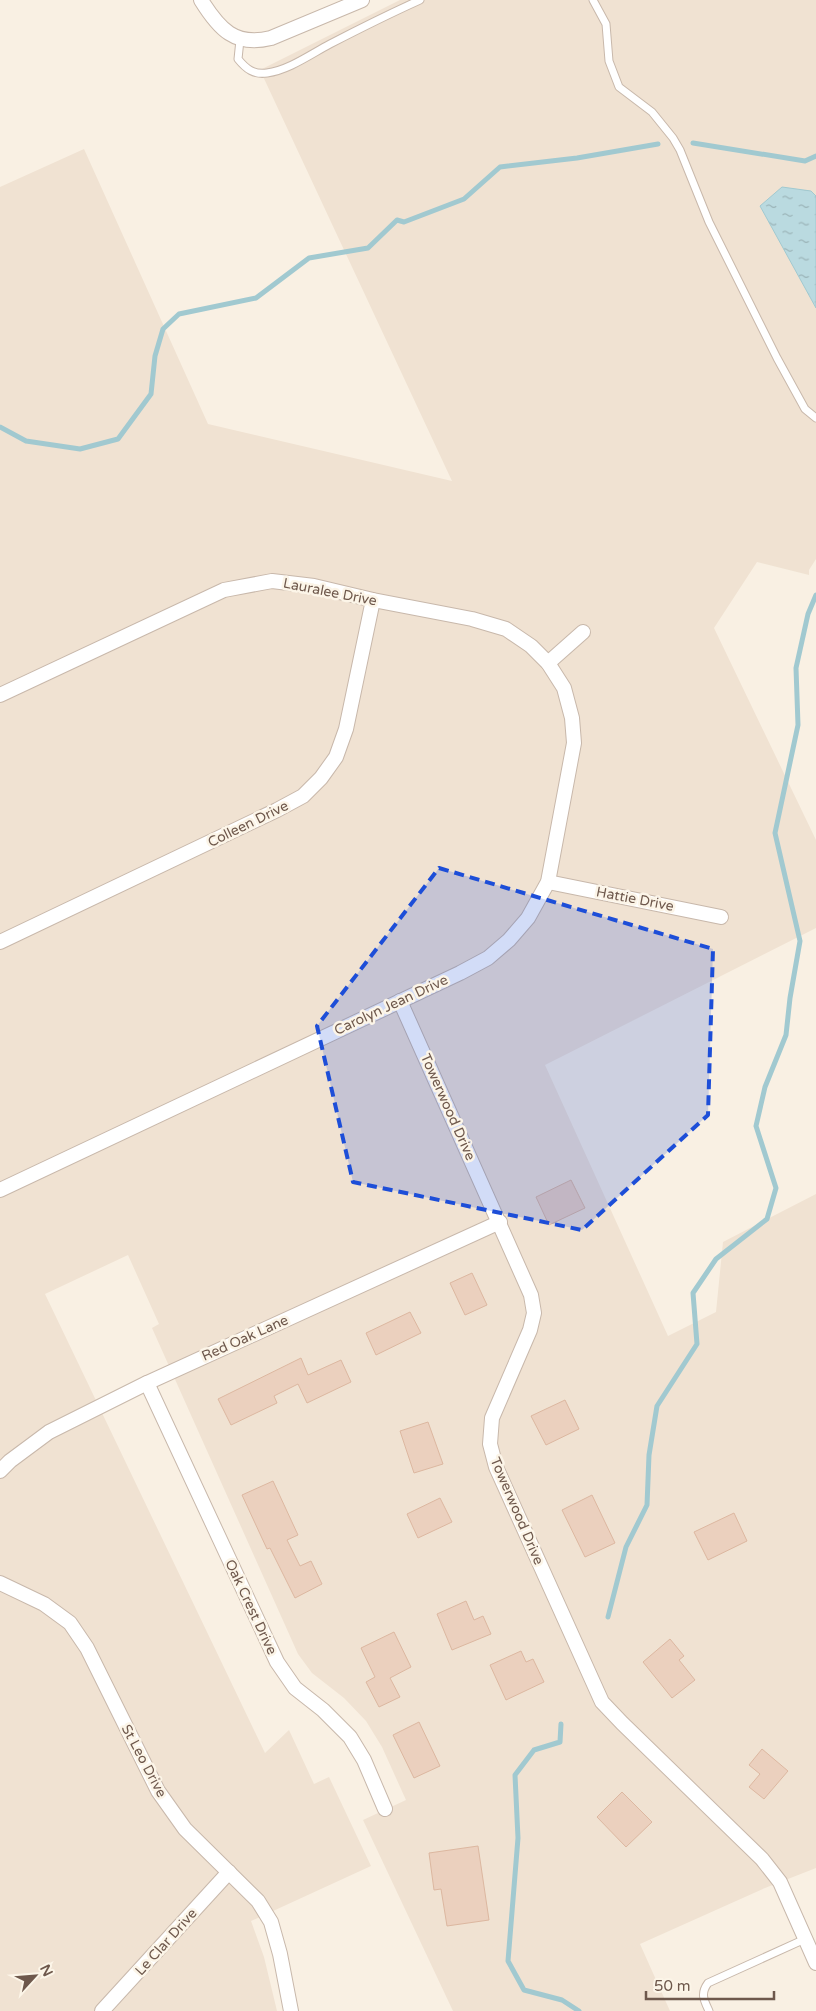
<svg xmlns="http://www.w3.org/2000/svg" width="816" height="2011" viewBox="0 0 816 2011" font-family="'Varela Round',sans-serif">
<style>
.residential{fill:#f0e2d2}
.water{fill:url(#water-ripples);stroke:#a1c9d0}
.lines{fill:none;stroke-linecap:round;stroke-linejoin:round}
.stream{stroke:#a1c9d0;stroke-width:5}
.building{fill:#ebd0be;stroke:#dcb7a0}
.lane-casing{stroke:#c8b8ab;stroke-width:9}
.street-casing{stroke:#c8b8ab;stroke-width:16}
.lane{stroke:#fff;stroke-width:7}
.street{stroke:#fff;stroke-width:14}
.marked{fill:#1d4ed8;fill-opacity:0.2;stroke:#1d4ed8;stroke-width:4;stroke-dasharray:10 6;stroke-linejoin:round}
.labels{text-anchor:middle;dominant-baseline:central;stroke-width:5;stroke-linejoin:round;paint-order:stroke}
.street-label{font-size:14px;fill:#6e584c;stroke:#fcf5e8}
</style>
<defs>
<pattern id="water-ripples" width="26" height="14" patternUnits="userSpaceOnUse" patternTransform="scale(1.25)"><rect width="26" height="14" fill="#badae0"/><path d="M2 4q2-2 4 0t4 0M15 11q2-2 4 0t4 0" fill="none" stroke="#9bb4b8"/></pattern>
</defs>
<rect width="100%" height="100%" fill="#f9f0e3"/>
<polygon class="residential" points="400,0 816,0 816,559 809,570 809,575 757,562 714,628 816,840 816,928 545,1065 668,1336 716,1312 723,1242 816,1194 816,1868 765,1888 640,1944 670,2011 453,2011 363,1820 406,1800 382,1747 366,1721 344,1698 312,1673 298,1654 152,1328 159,1324 128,1255 45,1294 265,1753 289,1730 314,1784 329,1777 371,1866 251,1921 264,1957 277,2011 0,2011 0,187 84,149 208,424 452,481 260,70"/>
<polygon class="water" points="782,187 811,191 816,196 816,308 760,206"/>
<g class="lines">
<g class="stream">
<polyline points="693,143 805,161 816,156"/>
<polyline points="0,427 26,441 80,449 118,439 151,394 155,356 163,329 179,314 256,298 309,258 368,248 397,220 404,222 464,199 500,167 577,158 658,144"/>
<polyline points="608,1617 626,1547 647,1505 649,1455 657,1406 697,1344 693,1293 716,1259 767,1219 776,1188 756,1126 765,1087 786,1035 790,998 800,941 775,833 798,725 796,668 808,614 816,595"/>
<polyline points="561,1724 560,1742 534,1750 515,1775 518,1838 508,1961 524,1990 562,2000 579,2011"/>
</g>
</g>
<g class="building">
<polygon points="571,1180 585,1208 549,1225 536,1197"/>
<polygon points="472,1273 487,1305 465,1315 450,1283"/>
<polygon points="410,1312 421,1333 376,1355 366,1333"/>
<polygon points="301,1358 308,1375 341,1360 351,1382 307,1403 298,1384 274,1396 277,1403 231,1425 218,1399"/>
<polygon points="565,1400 579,1429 546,1445 531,1416"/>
<polygon points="428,1422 443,1464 414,1473 400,1431"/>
<polygon points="273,1481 298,1535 287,1540 300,1566 311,1561 322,1584 295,1598 270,1548 267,1549 242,1495"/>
<polygon points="592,1495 615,1543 585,1557 562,1510"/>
<polygon points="440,1498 452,1522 418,1538 407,1514"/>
<polygon points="734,1513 747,1541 708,1560 694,1532"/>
<polygon points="466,1601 474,1620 483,1616 491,1634 452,1650 437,1614"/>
<polygon points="394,1632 411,1667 390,1678 400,1697 379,1707 366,1682 375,1677 361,1648"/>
<polygon points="670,1639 684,1656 679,1660 695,1680 672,1698 643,1662"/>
<polygon points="521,1651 526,1662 533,1659 544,1682 506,1700 490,1665"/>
<polygon points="419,1722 440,1766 414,1778 393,1735"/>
<polygon points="762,1749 788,1771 764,1799 749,1787 760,1774 749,1765"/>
<polygon points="622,1792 652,1822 626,1847 597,1817"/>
<polygon points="478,1846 489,1920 447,1926 441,1889 434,1890 429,1853"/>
</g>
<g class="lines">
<defs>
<g id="lane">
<polyline points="593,0 606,24 609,61 619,87 652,112 673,138 680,150 709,222 777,358 805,409 816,418"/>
<path d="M240,40L238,59C246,69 254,75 267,73C289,70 311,54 330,44C359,29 389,14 420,0"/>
<path d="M709,2011C704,2000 700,1994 708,1983L805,1939"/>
</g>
<g id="street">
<path d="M201,0C219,29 235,47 271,38L362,0"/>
<polyline points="548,663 583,632"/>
<polyline points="0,695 224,590 272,581 314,586 373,600 472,619 506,629 531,646 548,663 564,688 572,718 574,743 548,882 528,918 509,940 488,958 460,973 0,1190"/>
<polyline points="548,882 721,917"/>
<polyline points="0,942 277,810 303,796 321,778 336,757 346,729 373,600"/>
<polyline points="400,1001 531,1295 534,1313 530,1330 492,1418 490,1444 496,1467 602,1702 622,1723 762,1859 780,1882 816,1963"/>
<polyline points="147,1383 277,1662 295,1688 323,1710 350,1737 364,1760 385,1809"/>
<polyline points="0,1471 10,1461 49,1432 147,1383 500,1222"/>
<polyline points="0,1583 44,1604 70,1623 87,1648 158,1791 185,1829 258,1901 271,1922 280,1954 291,2011"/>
<polyline points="102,2011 229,1872"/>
</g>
</defs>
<use href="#lane" class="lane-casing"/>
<use href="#street" class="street-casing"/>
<use href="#lane" class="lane"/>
<use href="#street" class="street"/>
</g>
<path class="marked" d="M439,868L713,949L708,1115L582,1230L353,1182L317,1026Z"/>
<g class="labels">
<g class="street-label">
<text transform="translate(330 592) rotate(11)">Lauralee Drive</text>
<text transform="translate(248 824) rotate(-26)">Colleen Drive</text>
<text transform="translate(635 899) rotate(11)">Hattie Drive</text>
<text transform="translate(391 1005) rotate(-25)">Carolyn Jean Drive</text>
<text transform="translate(448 1107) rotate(66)">Towerwood Drive</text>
<text transform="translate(245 1338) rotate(-24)">Red Oak Lane</text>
<text transform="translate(517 1511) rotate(67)">Towerwood Drive</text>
<text transform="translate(251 1607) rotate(65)">Oak Crest Drive</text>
<text transform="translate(144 1761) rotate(62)">St Leo Drive</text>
<text transform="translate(166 1942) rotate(-48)">Le Clar Drive</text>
</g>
</g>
<g transform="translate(35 1976) rotate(64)" stroke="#fcf5e8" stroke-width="4" paint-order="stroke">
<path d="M0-4L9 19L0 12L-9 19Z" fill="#6e584c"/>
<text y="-8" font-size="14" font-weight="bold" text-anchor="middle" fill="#6e584c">N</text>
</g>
<path d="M646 1991v8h128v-8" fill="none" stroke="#6e584c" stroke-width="2.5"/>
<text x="654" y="1991" font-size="15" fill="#6e584c" stroke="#fcf5e8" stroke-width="4" paint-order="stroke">50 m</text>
</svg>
